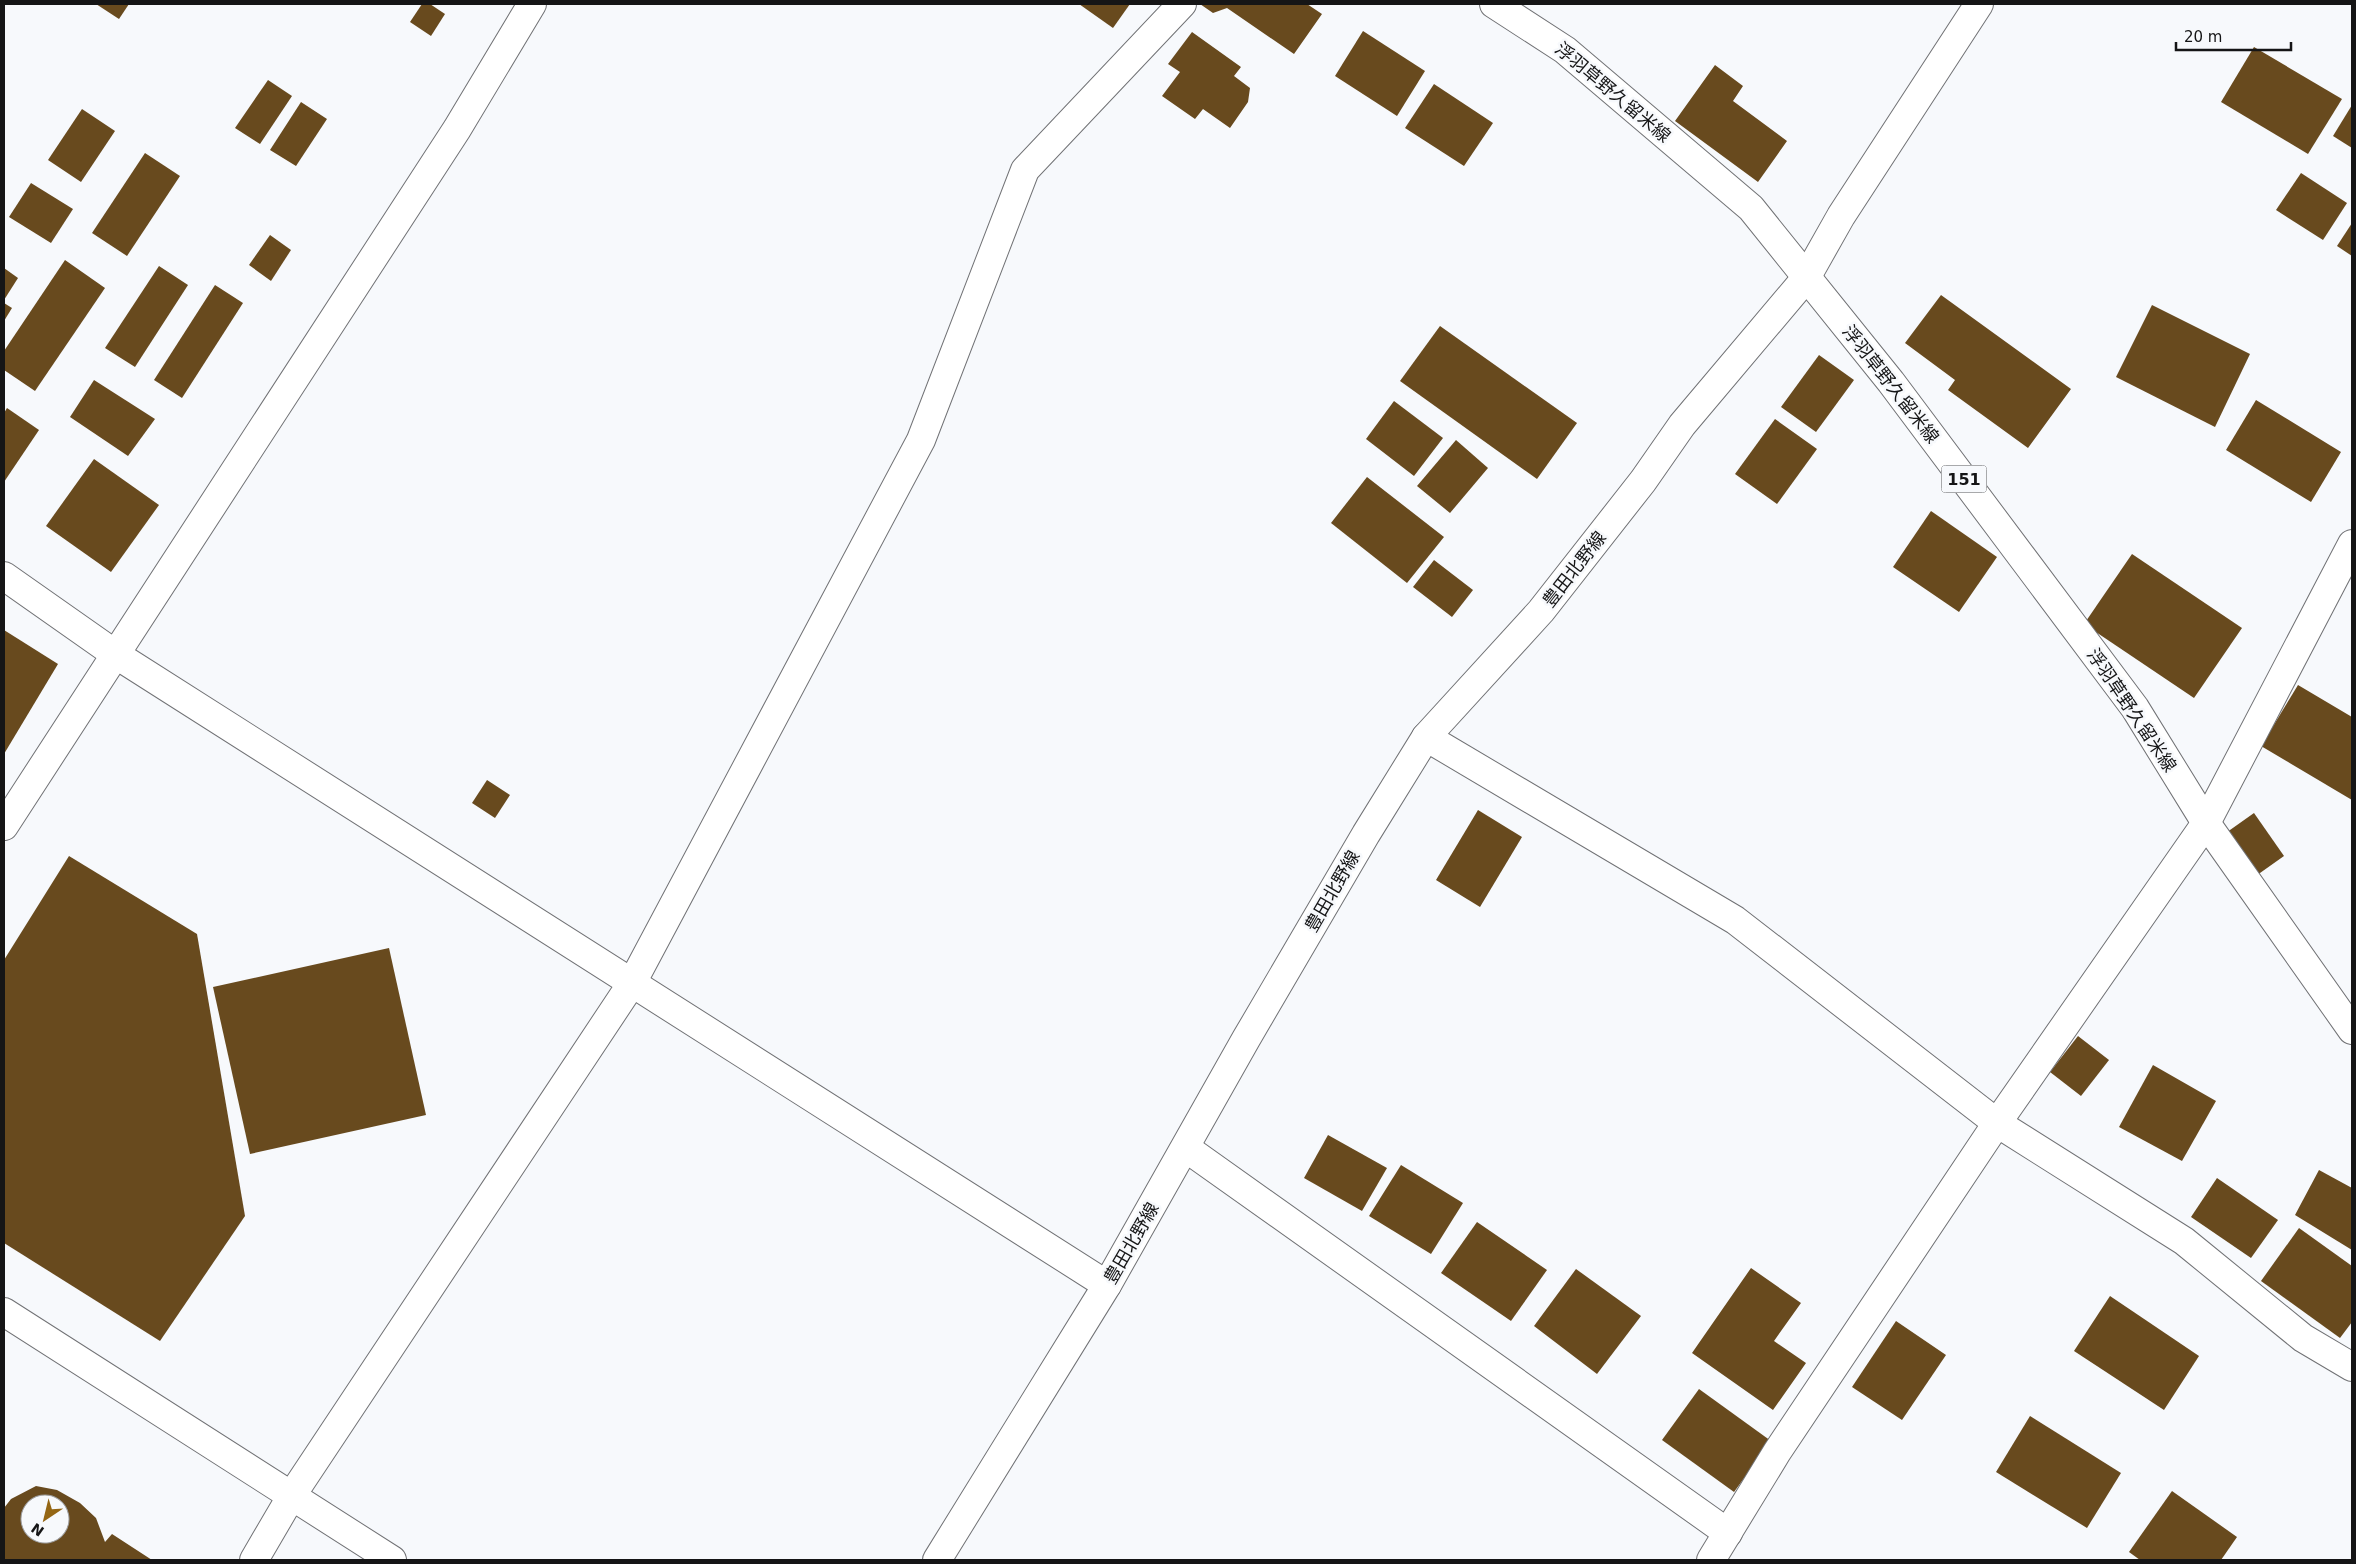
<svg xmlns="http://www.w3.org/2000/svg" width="2356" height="1564" viewBox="0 0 2356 1564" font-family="'DejaVu Sans','Noto Sans JP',sans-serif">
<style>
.building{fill:#684a1e;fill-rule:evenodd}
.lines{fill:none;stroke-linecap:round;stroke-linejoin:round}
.minor-casing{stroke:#717275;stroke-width:30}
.major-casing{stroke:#717275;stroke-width:30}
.minor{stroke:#fff;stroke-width:28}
.major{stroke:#fff;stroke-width:28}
.labels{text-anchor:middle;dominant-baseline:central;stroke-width:5;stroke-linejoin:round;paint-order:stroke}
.shield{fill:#f7f9fc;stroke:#59595b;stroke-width:1}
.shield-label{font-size:16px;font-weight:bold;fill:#151516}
.street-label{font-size:18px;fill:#151516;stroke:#f7f9fc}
</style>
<rect width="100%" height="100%" fill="#f7f9fc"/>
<g class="building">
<polygon points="96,4 129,4 119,19"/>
<polygon points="422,4 430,4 445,14 431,36 410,22"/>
<polygon points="1079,4 1130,4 1113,28"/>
<polygon points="1200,4 1307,4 1322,14 1294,54 1227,8 1213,13"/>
<polygon points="1363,31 1425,71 1397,116 1335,76"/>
<polygon points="1192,32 1241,67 1234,76 1250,88 1248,102 1230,128 1203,109 1195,119 1162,96 1180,72 1168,64"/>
<polygon points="2254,47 2342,99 2308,154 2221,102"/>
<polygon points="1715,65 1743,86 1733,101 1787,141 1758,182 1675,121"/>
<polygon points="268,80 292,96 260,144 235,128"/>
<polygon points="1434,84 1493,123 1464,166 1405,128"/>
<polygon points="301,102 327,119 296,166 270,150"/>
<polygon points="2352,105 2352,148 2333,136"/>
<polygon points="82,109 115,131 81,182 48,160"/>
<polygon points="145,153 180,176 127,256 92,233"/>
<polygon points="2301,173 2347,203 2323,240 2276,210"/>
<polygon points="31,183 73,209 51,243 9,217"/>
<polygon points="2352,223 2352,256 2337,246"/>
<polygon points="270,235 291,250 271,281 249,265"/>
<polygon points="65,260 105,288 35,391 4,370 4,351"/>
<polygon points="159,266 188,285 135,367 105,348"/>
<polygon points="4,268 18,278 4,300"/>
<polygon points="215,285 243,303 182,398 154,380"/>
<polygon points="1941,295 2071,389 2028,448 1948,390 1955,380 1905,343"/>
<polygon points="4,303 12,308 4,321"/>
<polygon points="2152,305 2250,354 2215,427 2116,377"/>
<polygon points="1440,326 1577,423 1537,479 1400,381"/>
<polygon points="1819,355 1854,380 1816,432 1781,407"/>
<polygon points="94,380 155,419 128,456 70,417"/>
<polygon points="2256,400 2341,452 2311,502 2226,450"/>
<polygon points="1394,401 1443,438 1414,476 1366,439"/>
<polygon points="7,408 39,430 4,482 4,413"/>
<polygon points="1775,419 1817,449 1777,504 1735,474"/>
<polygon points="1456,440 1488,468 1450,513 1417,486"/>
<polygon points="94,459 159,505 111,572 46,526"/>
<polygon points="1367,477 1444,537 1407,583 1331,523"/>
<polygon points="1931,511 1997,557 1959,612 1893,567"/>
<polygon points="2132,554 2242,628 2194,698 2084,624"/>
<polygon points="1434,560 1473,590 1452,617 1413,587"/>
<polygon points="4,630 58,664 4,754"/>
<polygon points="2298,685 2352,717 2352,800 2261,746"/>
<polygon points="487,780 510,795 495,818 472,803"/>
<polygon points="1478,810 1522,837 1480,907 1436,880"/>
<polygon points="2254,813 2284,856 2236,890 2206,847"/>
<polygon points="69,856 197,934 245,1216 160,1341 4,1243 4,960"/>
<polygon points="389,948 426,1115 250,1154 213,987"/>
<polygon points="2078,1036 2109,1060 2081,1096 2050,1072"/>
<polygon points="2153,1065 2216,1101 2182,1161 2119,1127"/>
<polygon points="1328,1135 1387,1168 1362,1211 1304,1178"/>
<polygon points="1401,1165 1463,1203 1431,1254 1369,1216"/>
<polygon points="2319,1170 2352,1188 2352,1250 2295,1215"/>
<polygon points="2217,1178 2278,1220 2251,1258 2191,1217"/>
<polygon points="1477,1222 1547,1270 1511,1321 1441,1273"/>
<polygon points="2299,1228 2352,1266 2352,1322 2340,1338 2261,1281"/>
<polygon points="1751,1268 1801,1303 1774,1341 1806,1363 1773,1410 1692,1353"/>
<polygon points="1576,1269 1641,1316 1597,1374 1534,1326"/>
<polygon points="2110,1296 2199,1356 2164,1410 2074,1351"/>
<polygon points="1896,1321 1946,1355 1902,1420 1852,1387"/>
<polygon points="1699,1389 1771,1441 1734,1492 1662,1440"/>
<polygon points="2030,1416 2121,1473 2087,1528 1996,1472"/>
<path d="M36,1486L57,1490L80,1503L96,1518L105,1542L112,1534L152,1560H4V1508L11,1499ZM30,1504H60V1534H30Z"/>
<polygon points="2172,1491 2237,1537 2221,1560 2140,1560 2129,1552"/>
</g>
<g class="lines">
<defs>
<g id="minor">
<polyline points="1806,278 1841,216 1979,4"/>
<polyline points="4,576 115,654 1107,1285"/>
<polyline points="1426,737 1735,920 1997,1123 2184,1241 2303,1338 2352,1367"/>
<polyline points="4,826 457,129 532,4"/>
<polyline points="1186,1148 1728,1533"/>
<polyline points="4,1312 392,1560"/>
<polyline points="254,1560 292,1495 632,983 921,440 1025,170 1182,4"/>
<polyline points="1711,1560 1777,1452 1997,1123 2206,823 2352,544"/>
</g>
<g id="major">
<polyline points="1494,4 1565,50 1751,208 1891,382 2135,708 2206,823 2352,1030"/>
<polyline points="937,1560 1107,1285 1246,1039 1366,834 1426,737 1541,611 1643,481 1682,425 1806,278"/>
</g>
</defs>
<use href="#minor" class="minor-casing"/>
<use href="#major" class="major-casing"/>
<use href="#minor" class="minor"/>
<use href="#major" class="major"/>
</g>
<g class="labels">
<rect class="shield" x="1941.5" y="465.5" width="45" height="27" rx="4"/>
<g class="shield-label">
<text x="1964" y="479">151</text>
</g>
<g class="street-label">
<text transform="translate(1613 92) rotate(40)">浮羽草野久留米線</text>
<text transform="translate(1891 384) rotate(52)">浮羽草野久留米線</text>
<text transform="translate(1574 569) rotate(-52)">豊田北野線</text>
<text transform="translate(2132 710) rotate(56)">浮羽草野久留米線</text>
<text transform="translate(1332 891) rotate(-60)">豊田北野線</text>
<text transform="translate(1131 1243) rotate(-60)">豊田北野線</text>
</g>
</g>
<rect width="2356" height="1564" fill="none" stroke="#151516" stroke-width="10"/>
<g transform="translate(45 1519) rotate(215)"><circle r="24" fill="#f7f9fc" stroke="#9d9ea0"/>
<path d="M0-4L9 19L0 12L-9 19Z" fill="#946614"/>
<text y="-8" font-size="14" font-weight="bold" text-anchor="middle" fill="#151516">N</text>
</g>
<path d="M2176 42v8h115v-8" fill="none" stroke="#151516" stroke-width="2.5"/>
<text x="2184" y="42" font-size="15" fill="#151516" stroke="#f7f9fc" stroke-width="4" paint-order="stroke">20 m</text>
</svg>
